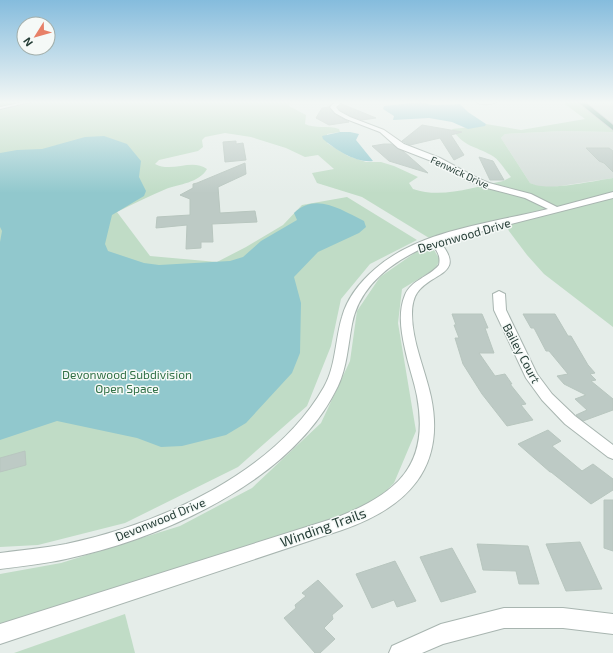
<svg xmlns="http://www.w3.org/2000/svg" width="613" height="653" viewBox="0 0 613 653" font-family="'Exo 2',sans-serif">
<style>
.built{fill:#d3ddd8}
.green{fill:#c0dcc6}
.water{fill:#91c8cd}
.building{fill:#bdcac5;stroke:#b8c6bf}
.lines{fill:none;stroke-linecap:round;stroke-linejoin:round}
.lane-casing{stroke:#a8b5b0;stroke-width:2}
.street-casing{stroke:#a8b5b0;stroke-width:2}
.primary-casing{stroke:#c2c9c7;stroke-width:2}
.lane{fill:#fff;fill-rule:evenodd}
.street{fill:#fff;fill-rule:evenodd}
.primary{fill:#6d9f8f;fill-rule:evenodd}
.labels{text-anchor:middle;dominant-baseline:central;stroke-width:3;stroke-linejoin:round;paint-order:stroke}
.far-street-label{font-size:10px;fill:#253d36;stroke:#f5f9f7}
.street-label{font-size:12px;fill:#253d36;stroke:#f5f9f7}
.park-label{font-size:12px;fill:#327147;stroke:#f5f9f7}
.near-street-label{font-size:14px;fill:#253d36;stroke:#f5f9f7}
</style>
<rect width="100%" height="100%" fill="#e5ede9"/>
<g class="built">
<polygon points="581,102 613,102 613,128 584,105"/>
<polygon points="563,131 613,132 613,178 547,188 536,186 530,183 501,138 505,134"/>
</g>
<g class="green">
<path d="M0,102H290L289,106L306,115L305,124C315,129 328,125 339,129L340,132L327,134V143L348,156L366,162H381L394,166L418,177L409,183L413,189C442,199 474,187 503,181L511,177C505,170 499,159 491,155C475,146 464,147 452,129L481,126L486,124L521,130L585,119L562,102H581L613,128V132L563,131L505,134L501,138L530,183C547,192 592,181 613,178V327L544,274L527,255L503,223L434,241L362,197L317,183L312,173L334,169L318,155L305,157L286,148L251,137L225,133L205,137L202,140L203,147L198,151L159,160L155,164C172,173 192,158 207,169C199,183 179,184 166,189C149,196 133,204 117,212L150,256L217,262L246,247L283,225L302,205L347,197L417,240L370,264L341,299L331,346L307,406L238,467L125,523L38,545L0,547Z"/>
<polygon points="434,250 440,260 435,269 402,289 398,323 416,431 394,483 375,502 288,537 0,630 0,574 61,563 180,526 252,488 321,423 350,361 357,311 380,277 416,252"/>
<polygon points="125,614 135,653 14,653"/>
</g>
<g class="water">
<polygon points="420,102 433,105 460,104 468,112 486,124 485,126 468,129 452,122 429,118 393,120 394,116 383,109 384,106"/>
<path d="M340,132H350L359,134L356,140L373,161C356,163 336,150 323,139L322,136Z"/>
<path d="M104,136L127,144L141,161L139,177L146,191L144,196L112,215L105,244L108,251L144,263L159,265L230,261L243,257L261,241L297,220L294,213C316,192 341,210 364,221L366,227L359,233L318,252L294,277L301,303L300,353L292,373L246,423L226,435L182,446L161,447L137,438L57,421L0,440V242L2,231L0,227V153L17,150L42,149L85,137Z"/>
</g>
<g class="building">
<polygon points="342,104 376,118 362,120 351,116 340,110 338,107"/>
<polygon points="329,107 334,114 349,122 329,125 316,118 322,108"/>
<polygon points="422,125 462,132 451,135 464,155 454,160 440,138 410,145 402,141"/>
<polygon points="236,141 236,144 243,143 246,160 225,162 223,142"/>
<polygon points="384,144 391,144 403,151 428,173 389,161 372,146"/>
<polygon points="586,148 609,148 613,151 613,172 604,163 599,161"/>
<polygon points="479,157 493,161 504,180 490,180"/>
<polygon points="245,163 246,174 218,187 220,213 255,211 257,222 212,224 213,242 201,242 201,248 186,249 187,225 156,228 157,217 190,215 190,199 180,195 193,188 193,184 197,183"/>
<polygon points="452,314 482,314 488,328 485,328 494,353 479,353 495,376 505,374 512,384 510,384 526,404 521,405 533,420 507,426 482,394 463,364 455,338 459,338 454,325 456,325"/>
<polygon points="523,314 555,314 568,336 571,336 588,365 595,373 590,374 596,380 591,381 613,399 613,410 583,421 576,415 587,410 575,399 586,395 564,384 557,376 568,374 549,351 546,351 534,328 531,328"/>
<polygon points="548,430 561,441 552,446 582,471 593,464 613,479 613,490 591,504 551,472 550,472 518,444"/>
<polygon points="25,451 26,465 0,472 0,458"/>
<polygon points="604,500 613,500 613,551 604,548"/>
<polygon points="580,542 602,589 566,591 546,544"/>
<polygon points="477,544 528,546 539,584 519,584 516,571 483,570"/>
<polygon points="452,548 476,592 441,602 420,557"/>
<polygon points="395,561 416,601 397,607 394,600 372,608 356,574"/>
<polygon points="318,580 343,606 332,615 333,619 324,628 335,639 320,653 315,653 284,618 296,608 295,605 306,596 302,593"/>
</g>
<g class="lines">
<defs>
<polygon id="lane" points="25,102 30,102 0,109 0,107"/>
<g id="street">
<path d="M335,102H342L336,107L339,111L350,117L384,130L404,144L440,158L477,178L489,183L531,194L557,207L613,192V198L440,242C467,275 431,272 417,293C413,299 412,307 412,314C412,342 425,369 431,397C446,469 406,508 342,530L0,644V624L338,517C397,493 430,466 417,396C414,380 408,365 405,349C401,331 398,312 405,295C411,280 429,277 439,265C441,256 437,251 432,244C396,259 360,283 352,324C348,345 347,367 338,386C293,481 163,538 66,559C44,564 22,566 0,569V553C22,550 44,548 66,544C160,524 274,474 324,387C336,366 335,340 342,317C347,298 361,281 375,269C419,230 492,223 548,209L525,198L483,187L471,182L434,162L398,148L380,132L346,119L335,113L330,107Z"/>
<path d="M476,102H496C492,105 480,105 476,102Z"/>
<polygon points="499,291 505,294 506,310 537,374 552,394 575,416 613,445 613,459 608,457 565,424 542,400 526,378 494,310 493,294"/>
<polygon points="504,608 563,608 613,614 613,634 563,628 504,628 443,644 422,653 389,653 392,646 441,624"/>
</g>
<polygon id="primary" points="578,102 585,102 613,125 613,130"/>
</defs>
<use href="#lane" class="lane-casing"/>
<use href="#street" class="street-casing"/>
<use href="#primary" class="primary-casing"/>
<use href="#lane" class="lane"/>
<use href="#street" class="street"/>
<use href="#primary" class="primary"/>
</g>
<linearGradient id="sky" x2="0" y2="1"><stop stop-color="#85bcdd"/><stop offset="0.53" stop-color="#f3f7f5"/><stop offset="1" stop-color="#f3f7f5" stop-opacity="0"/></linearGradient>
<rect width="613" height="193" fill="url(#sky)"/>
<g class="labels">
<g class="far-street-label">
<text transform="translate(460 172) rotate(25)">Fenwick Drive</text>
</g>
<g class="street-label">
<text transform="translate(464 235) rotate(-16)">Devonwood Drive</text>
<text transform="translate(522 353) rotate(62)">Bailey Court</text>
<text transform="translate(160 519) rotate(-22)">Devonwood Drive</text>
</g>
<g class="park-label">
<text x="127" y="374">Devonwood Subdivision<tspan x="127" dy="14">Open Space</tspan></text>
</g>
<g class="near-street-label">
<text transform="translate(323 527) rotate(-20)">Winding Trails</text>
</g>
</g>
<g transform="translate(36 36) rotate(233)"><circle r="19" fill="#f5f9f7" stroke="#a2aeaa"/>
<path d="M0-3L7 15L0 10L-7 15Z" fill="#e78068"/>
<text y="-6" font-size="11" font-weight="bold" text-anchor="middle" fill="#253d36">N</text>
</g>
</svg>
